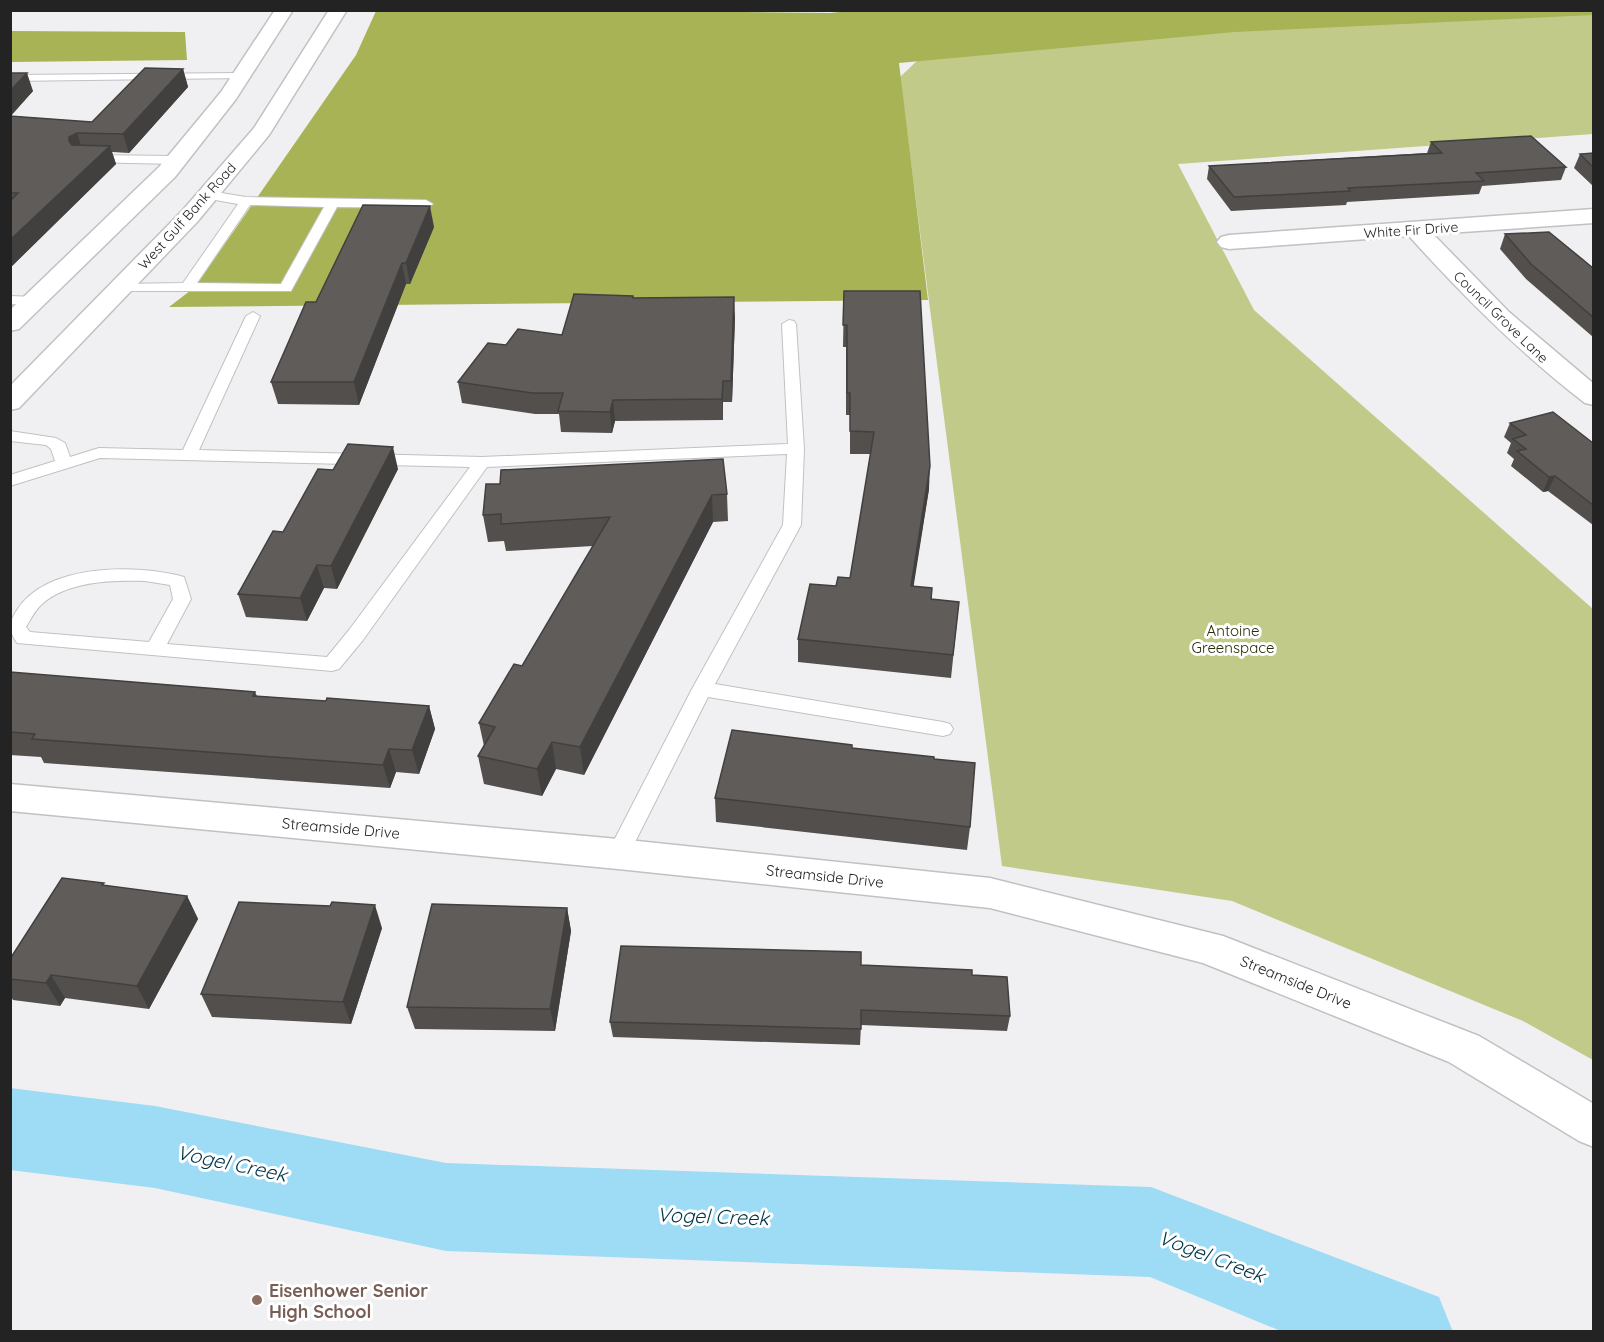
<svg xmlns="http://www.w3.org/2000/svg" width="1604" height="1342" viewBox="0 0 1604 1342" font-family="Quicksand,sans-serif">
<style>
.green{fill:#c1ca88}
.forest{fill:#a8b356}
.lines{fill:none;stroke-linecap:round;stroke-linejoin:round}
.river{fill:#9edbf5;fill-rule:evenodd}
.lane-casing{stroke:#c1c1c4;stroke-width:2}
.street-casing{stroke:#c1c1c4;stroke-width:3}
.secondary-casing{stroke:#c1c1c4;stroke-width:3}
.lane{fill:#fff;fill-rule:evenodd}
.street{fill:#fff;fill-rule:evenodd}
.secondary{fill:#fff;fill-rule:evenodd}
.wall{fill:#524f4d}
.shaded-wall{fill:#42403f}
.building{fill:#5f5c5a;stroke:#42403f;stroke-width:1.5}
.education-dot{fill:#8d6e63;stroke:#fff;stroke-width:2}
.labels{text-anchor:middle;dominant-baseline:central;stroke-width:6;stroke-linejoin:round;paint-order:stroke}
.far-street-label{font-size:14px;fill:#232324;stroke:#fff}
.park-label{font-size:15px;fill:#292d04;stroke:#fff}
.street-label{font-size:15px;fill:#232324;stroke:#fff}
.near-education-label{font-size:18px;font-weight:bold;fill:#785e54;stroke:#fff;text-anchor:start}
.near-water-label{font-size:20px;font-style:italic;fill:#003546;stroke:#fff}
</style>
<rect width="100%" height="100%" fill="#f0f0f3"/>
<polygon class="green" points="1324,11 1593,11 1593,134 1178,164 1254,310 1593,609 1593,1060 1523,1021 1232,901 1002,866 900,77 920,58"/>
<g class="forest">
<polygon points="575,10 830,13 860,10 1593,11 1593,15 1235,32 899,63 928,300 169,307 195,287 356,55 376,11"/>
<polygon points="10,31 185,32 187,60 11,62"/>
</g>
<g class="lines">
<polygon class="river" points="10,1088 155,1106 446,1163 1151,1187 1439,1297 1453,1332 1283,1332 1150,1277 446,1251 155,1188 10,1170"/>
<defs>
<g id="lane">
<polygon points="242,73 246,74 246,78 10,81 10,75"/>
<polygon points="89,155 176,156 182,160 176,164 85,162 83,159 85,156"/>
<path d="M209,191L246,197L426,200L433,204L426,208L337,207L291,291H117L115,288L117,285L122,284L183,283L238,204L204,198L202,195L204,192ZM250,205L324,207L281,284L197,283Z"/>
<polygon points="10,296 36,297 43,301 36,305 10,304"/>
<path d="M253,312L260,316L199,450L482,457L788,444L782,324L789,320L794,321L796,324L804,449L801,525L715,684L943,722L950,724L953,729L950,734L943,736L708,697L626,860L618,863L610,860L607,854L692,689L783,525L787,454L487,467L363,640L339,669L332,671L17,643C8,630 9,622 17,610C47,563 137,564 184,577L191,599L167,644L327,657L349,630L470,467L100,458L10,486V475L55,461L51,449L46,445L10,441V431L56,438L65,443L70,457L99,448L183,450L246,316ZM145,581L170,585L173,599L149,642L30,632L26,627C31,619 35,610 42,604C68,581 112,580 145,581Z"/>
</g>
<g id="street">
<path d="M1594,209V223L1433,234L1509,312L1594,384V405L1585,403C1520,353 1463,296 1409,236L1229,249L1221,247L1217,242L1221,237L1229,235Z"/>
<polygon points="10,784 618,839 990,878 1223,936 1479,1036 1594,1104 1594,1147 1579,1141 1449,1062 1203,963 990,908 618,869 10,811"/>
</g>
<g id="secondary">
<polygon points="275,10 293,10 236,99 175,177 19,329 10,331 10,310 159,167 221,92"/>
<polygon points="329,10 347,10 269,135 198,221 19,408 10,410 10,386 182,211 254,128"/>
</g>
</defs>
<use href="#lane" class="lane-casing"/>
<use href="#street" class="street-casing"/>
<use href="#secondary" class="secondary-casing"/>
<use href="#lane" class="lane"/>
<use href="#street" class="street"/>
<use href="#secondary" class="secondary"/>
</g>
<g class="wall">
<polygon points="183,69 188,87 129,153 112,152 116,164 10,268 10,73 33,91 11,116 92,122"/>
<polygon points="1431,142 1566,167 1561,180 1482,186 1479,194 1347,202 1346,205 1231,211 1207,179 1209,166 1427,153"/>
<polygon points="1593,153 1593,186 1574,168 1580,154"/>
<polygon points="434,227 410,284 406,284 359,405 278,404 271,382 316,302"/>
<polygon points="1505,234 1593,268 1593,337 1526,279 1500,249"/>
<polygon points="844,291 929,489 913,586 932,588 932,599 959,602 951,678 798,662 798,639 836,586 850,578 871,454 850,454 850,415 846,415 846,347 843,347"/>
<polygon points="633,298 735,317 732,402 723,402 723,420 615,421 612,433 561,432 559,414 535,414 462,403 458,382 506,345 562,335"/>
<polygon points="1510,423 1593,443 1593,525 1548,491 1543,492 1511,466 1514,459 1507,453 1511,443 1504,437"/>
<polygon points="398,469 337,589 324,588 307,621 246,617 238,594 283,532 333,470"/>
<polygon points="727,494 728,521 713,522 584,775 556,769 542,796 484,784 478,756 484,746 479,723 522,666 593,546 506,551 504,541 488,542 483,515"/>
<polygon points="10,672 255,692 257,696 326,701 429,706 435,729 419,774 396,772 390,788 44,763 41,757 10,755"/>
<polygon points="852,748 934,759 970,827 967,850 716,822 715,798"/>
<polygon points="105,886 187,896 198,919 149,1009 65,998 60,1006 13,1000 10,995 10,959"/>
<polygon points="567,908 571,931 555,1031 415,1029 407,1007"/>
<polygon points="382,928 351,1024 212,1017 201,994"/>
<polygon points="861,965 972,975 1010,1016 1007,1031 861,1025 860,1045 613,1037 610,1022"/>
</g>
<g class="shaded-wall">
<polygon points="183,69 188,87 129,153 123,134"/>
<polygon points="27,73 33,91 10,116 10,91"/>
<polygon points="77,133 83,152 76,156 69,141 69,137"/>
<polygon points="110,146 116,164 10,268 10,240"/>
<polygon points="430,206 434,227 410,284 406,263"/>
<polygon points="402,263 406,284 359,405 354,382"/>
<polygon points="734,297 735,317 732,402 731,381"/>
<polygon points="723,381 723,420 722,399"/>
<polygon points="613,400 615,421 612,433 610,412"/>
<polygon points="393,447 398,469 337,589 331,566"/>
<polygon points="930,466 929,489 910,609 911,586"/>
<polygon points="1555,476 1548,491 1543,492 1549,477"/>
<polygon points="712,495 713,522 584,775 580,747"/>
<polygon points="317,565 324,588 307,621 300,598"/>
<polygon points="429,706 435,729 419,774 412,750"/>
<polygon points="552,742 556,769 542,796 537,769"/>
<polygon points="389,749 396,772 390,788 383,765"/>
<polygon points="187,896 198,919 149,1009 137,986"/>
<polygon points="375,905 382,928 351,1024 343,1002"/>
<polygon points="567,908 571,931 555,1031 550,1009"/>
<polygon points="51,975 65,998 60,1006 46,983"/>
</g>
<g class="building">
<polygon points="145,68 183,69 123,134 77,133 69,137 69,141 72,145 110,146 10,240 10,201 18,193 10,193 10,116 92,122"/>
<polygon points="10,73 27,73 10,91"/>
<polygon points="1531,136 1566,167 1476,173 1484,181 1348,188 1350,191 1234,197 1209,166 1442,153 1431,142"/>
<polygon points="1593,153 1593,167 1580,154"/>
<polygon points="363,205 430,206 406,263 402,263 354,382 271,382 306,302 316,302"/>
<polygon points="1549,232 1593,268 1593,317 1531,264 1505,234"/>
<polygon points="844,291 920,291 930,466 911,586 932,588 931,599 959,602 953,655 798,639 810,584 836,586 838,577 850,578 874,432 850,431 850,393 847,393 847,325 843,325"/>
<polygon points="574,294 633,296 633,298 734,297 731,381 723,381 722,399 613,400 610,412 558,411 563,393 532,393 458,382 488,343 506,345 518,329 562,335"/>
<polygon points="1553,412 1593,443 1593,505 1555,476 1549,477 1517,451 1526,449 1513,439 1526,435 1510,423"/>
<polygon points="348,444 393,447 331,566 317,565 300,598 238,594 273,531 283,532 318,469 333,470"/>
<polygon points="723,459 727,494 712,495 580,747 552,742 537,769 478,756 495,727 479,723 514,664 522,666 610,517 501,524 501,514 483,515 486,484 500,484 501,470"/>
<polygon points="10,672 255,692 253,696 326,701 327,698 429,706 412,750 389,749 383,765 32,739 35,734 10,732"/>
<polygon points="732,730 852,745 852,748 934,757 934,759 975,763 970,827 715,798"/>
<polygon points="62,878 104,883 102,885 187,896 137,986 51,975 46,983 10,979 10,959"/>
<polygon points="239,902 330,906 332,902 375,905 343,1002 201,994"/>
<polygon points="432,904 567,908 550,1009 407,1007"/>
<polygon points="621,946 861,952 861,965 972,970 972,975 1007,977 1010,1016 861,1010 861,1029 610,1022"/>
</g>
<circle class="education-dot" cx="257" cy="1300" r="6"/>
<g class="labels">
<g class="far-street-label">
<text transform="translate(187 216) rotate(-48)">West Gulf Bank Road</text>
<text transform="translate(1411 230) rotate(-4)">White Fir Drive</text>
<text transform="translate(1501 317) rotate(44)">Council Grove Lane</text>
</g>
<g class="park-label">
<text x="1233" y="630">Antoine<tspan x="1233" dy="17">Greenspace</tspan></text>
</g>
<g class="street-label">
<text transform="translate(341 828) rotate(5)">Streamside Drive</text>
<text transform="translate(825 876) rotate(6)">Streamside Drive</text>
<text transform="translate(1296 982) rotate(22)">Streamside Drive</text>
</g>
<g class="near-education-label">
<text x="269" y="1290">Eisenhower Senior<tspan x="269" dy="21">High School</tspan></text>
</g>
<g class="near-water-label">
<text transform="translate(232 1163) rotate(12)">Vogel Creek</text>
<text transform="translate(713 1216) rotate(2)">Vogel Creek</text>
<text transform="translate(1212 1256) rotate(21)">Vogel Creek</text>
</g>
</g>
<rect width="1604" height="1342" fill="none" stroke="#232324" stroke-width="24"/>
</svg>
